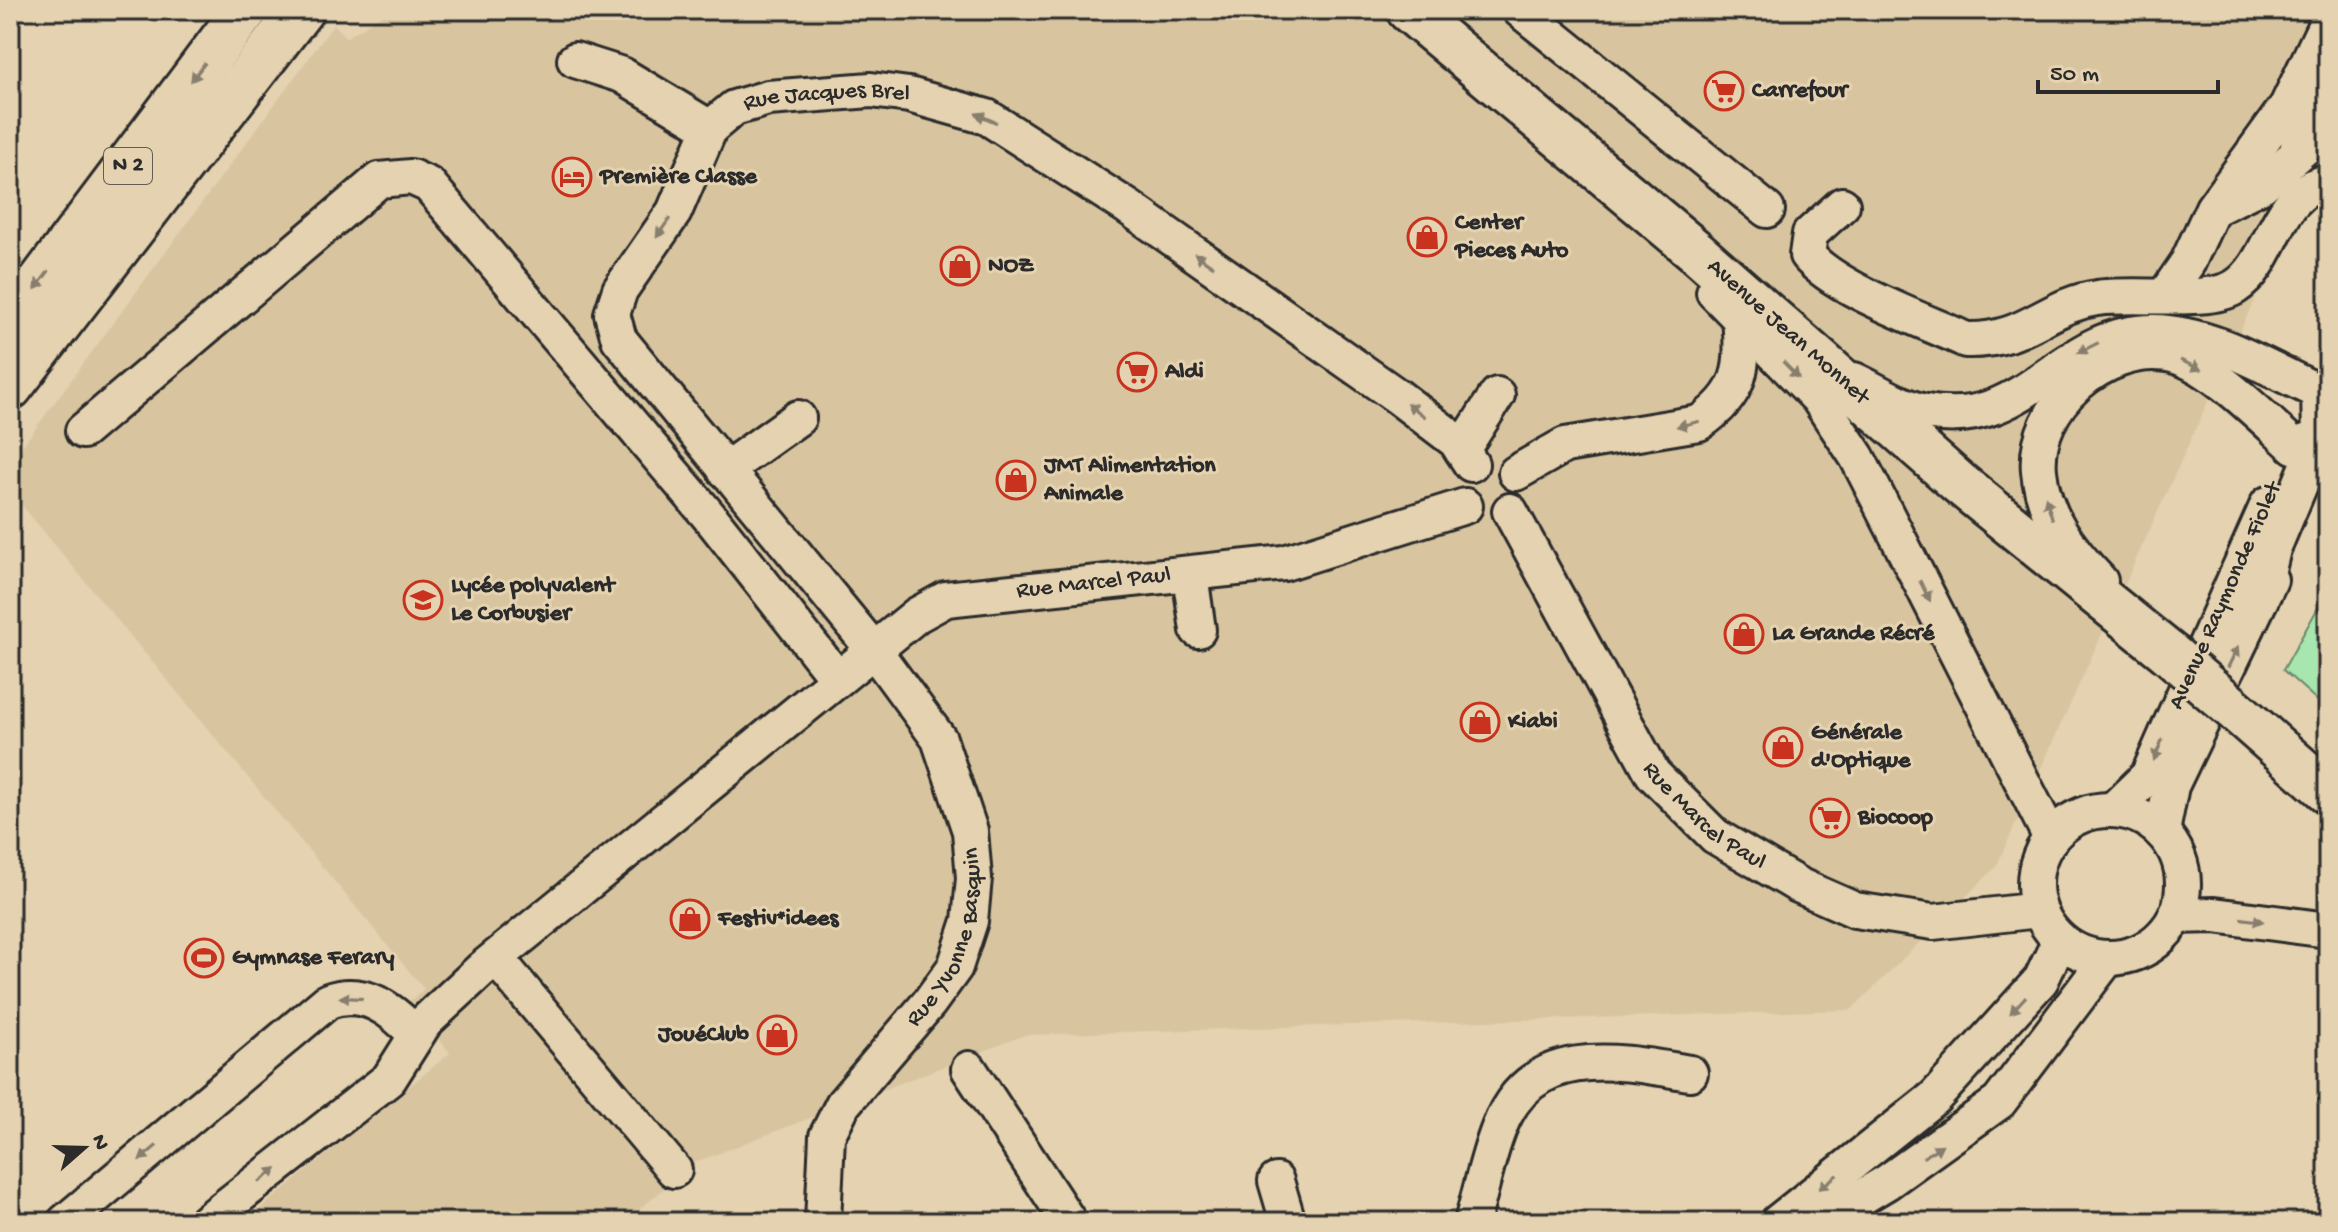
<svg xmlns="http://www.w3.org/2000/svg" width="2338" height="1232" viewBox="0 0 2338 1232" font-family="'Gochi Hand',sans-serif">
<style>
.built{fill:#d8c5a0}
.green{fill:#a7e6ae;stroke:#69886c;stroke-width:2}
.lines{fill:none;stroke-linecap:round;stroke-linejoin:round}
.minor-casing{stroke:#2b2b2b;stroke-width:40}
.major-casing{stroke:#2b2b2b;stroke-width:48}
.highway-casing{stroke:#2b2b2b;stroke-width:50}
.minor{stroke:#e4d2b0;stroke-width:34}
.major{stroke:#e4d2b0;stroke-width:42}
.highway{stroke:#e4d2b0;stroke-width:44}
.major-bridge-casing{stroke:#2b2b2b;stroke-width:48;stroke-linecap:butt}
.major-bridge{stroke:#e4d2b0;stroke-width:42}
.oneway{fill:#887e6e}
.labels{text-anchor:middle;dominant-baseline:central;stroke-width:6;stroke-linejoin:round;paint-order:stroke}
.shield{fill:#e4d2b0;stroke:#625d53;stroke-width:2}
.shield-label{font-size:22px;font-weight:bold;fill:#2b2b2b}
.poi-label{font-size:24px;font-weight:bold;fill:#2b2b2b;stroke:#e4d2b0;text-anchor:start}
.street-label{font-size:24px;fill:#2b2b2b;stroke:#e4d2b0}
</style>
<rect width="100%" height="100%" fill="#e4d2b0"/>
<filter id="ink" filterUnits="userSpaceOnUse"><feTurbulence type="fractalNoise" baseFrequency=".0125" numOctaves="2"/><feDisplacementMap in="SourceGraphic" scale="16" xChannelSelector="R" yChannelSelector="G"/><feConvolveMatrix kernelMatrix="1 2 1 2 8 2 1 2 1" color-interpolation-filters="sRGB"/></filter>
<g filter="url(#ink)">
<polygon class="built" points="390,10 2328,10 2328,138 1996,867 1851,1010 1025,1035 696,1162 624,1222 244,1222 450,1053 409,1002 424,989 10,491 10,463 334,24 346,38"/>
<polygon class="green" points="2328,590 2328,710 2283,670"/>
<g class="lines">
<defs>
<g id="minor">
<polyline points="1520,10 1767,210"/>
<polyline points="575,60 622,75 710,128"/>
<polyline points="2298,146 2328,85"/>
<path d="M1842,205L1810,234L1807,255C1835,289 1923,320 1966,340C2026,342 2046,305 2097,298C2133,292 2208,304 2235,287C2275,262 2275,188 2328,183"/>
<polyline points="2217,207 2262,185 2328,127"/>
<polyline points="1714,292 1818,398 1857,457 2051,838"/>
<polyline points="2166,294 2188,262 2213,208 2287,106 2328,20"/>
<path d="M1854,380C1876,390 1902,408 1926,412C2029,431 2057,332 2154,332C2212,333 2267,368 2319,392L2320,437L2273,549L2261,599"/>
<polyline points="83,431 379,180 411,177 429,185 714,522 837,678"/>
<polyline points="1462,450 1497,395"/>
<polyline points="725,470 798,418"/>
<path d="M1516,473L1565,445L1699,423C1743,393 1744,367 1740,317"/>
<path id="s1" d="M1510,511L1653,774L1715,836L1798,885L1855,910L1933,922L2039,910"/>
<polyline points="1190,575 1198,630"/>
<path d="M2100,581C2070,550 2043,515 2039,471C2033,406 2103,345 2167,354C2206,359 2265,420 2294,446L2320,437L2328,427"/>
<polyline points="2113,810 2148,776 2268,504"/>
<circle cx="2109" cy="884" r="74"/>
<polyline points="2162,832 2171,786 2270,580"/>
<polyline points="2176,916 2214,915 2328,930"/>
<polyline points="496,958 674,1170"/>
<polyline points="969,1069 1069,1222"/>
<polyline points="1276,1181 1288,1222"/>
<path d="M65,1222L328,1001C364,988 392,1009 416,1035"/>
<path id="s2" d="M206,1222L389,1079L425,1022L483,968L917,615L946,599L1284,563L1465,506"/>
<path id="s3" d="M823,1222L827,1136L843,1104L929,1003L955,967L970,921L974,878L970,831L939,739L873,649L619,339L612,314L620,290L674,212L710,128L734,108L768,98L871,90L909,95L987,117L1128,207L1397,396L1456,441L1471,464"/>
<path d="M1472,1222C1481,1191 1487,1158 1499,1128C1532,1042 1619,1061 1690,1073"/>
<polyline points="1778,1222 1935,1097 2041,980 2060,940"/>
<polyline points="1820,1222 1887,1182 1999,1102 2107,959"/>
</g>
<g id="major">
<path id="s4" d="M1408,10L1697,252L1959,483L2169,653"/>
<polyline points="2242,716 2328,792"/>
</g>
<g id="highway">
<polyline points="10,323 245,10"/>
<polyline points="10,387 301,10"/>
</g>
</defs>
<use href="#minor" class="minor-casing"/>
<use href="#major" class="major-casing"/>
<use href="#highway" class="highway-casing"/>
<use href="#minor" class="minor"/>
<use href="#major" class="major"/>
<use href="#highway" class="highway"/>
<defs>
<polyline id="major-bridge" points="2169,653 2242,716"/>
</defs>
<use href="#major-bridge" class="major-bridge-casing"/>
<use href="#major-bridge" class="major-bridge"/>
</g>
<defs><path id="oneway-solid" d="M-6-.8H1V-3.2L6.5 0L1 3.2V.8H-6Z" transform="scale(2)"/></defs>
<g class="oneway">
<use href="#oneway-solid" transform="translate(198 72) rotate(127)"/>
<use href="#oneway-solid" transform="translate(986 118) rotate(-156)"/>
<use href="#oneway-solid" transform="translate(663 228) rotate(125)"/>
<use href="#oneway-solid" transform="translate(1204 260) rotate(-145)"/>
<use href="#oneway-solid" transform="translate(42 280) rotate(127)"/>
<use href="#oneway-solid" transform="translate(2088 348) rotate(153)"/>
<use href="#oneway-solid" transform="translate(2191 365) rotate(25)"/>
<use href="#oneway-solid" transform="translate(1791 370) rotate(46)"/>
<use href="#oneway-solid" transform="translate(1416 410) rotate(-143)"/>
<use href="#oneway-solid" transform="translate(1688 424) rotate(167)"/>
<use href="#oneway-solid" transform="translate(2049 508) rotate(-107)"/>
<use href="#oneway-solid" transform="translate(1925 591) rotate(63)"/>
<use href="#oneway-solid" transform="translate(2233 657) rotate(-64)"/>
<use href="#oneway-solid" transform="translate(2158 750) rotate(112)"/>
<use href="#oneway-solid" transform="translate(2252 920) rotate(8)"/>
<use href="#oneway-solid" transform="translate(351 998) rotate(-177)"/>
<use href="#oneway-solid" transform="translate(2018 1005) rotate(132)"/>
<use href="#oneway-solid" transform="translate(1933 1151) rotate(-34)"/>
<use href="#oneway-solid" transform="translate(148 1153) rotate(140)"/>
<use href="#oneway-solid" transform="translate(268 1175) rotate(-38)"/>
<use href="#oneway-solid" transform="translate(1828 1182) rotate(142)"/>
</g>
</g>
<defs>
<symbol id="supermarket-ring" viewBox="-11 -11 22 22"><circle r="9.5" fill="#e4d2b0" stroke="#c8321e" stroke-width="1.5"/><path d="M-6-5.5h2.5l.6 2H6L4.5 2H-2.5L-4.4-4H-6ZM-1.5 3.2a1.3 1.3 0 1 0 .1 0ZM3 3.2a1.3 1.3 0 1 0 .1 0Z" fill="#c8321e"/></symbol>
<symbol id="hotel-ring" viewBox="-11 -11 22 22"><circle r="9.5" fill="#e4d2b0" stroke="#c8321e" stroke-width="1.5"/><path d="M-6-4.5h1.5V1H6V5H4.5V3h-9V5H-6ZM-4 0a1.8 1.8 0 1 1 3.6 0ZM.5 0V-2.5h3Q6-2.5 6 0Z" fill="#c8321e"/></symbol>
<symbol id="shop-ring" viewBox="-11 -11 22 22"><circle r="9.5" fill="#e4d2b0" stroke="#c8321e" stroke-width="1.5"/><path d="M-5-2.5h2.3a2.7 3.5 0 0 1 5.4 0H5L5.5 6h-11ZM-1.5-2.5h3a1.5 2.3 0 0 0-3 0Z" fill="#c8321e"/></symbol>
<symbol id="school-ring" viewBox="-11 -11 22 22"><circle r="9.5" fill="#e4d2b0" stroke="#c8321e" stroke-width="1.5"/><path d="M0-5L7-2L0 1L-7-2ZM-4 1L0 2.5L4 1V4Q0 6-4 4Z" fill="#c8321e"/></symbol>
<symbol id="stadium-ring" viewBox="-11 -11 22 22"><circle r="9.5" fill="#e4d2b0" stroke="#c8321e" stroke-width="1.5"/><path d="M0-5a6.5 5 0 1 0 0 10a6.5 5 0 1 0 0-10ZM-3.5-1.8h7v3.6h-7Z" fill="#c8321e"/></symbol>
</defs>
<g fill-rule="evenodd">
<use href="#supermarket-ring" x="1702" y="69" width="44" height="44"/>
<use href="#hotel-ring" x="550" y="155" width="44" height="44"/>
<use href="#shop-ring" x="1405" y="215" width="44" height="44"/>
<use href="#shop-ring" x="938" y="244" width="44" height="44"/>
<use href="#supermarket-ring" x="1115" y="350" width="44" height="44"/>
<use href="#shop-ring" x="994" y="458" width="44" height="44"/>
<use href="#school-ring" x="401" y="578" width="44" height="44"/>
<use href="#shop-ring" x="1722" y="612" width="44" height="44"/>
<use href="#shop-ring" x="1458" y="700" width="44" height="44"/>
<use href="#shop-ring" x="1761" y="725" width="44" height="44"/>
<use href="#supermarket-ring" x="1808" y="796" width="44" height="44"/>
<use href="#shop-ring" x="668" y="897" width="44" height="44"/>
<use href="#stadium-ring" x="182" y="936" width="44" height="44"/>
<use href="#shop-ring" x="755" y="1013" width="44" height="44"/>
</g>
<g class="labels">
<rect class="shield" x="104" y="148" width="48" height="36" rx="6"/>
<g class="shield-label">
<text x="128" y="166">N 2</text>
</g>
<g class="poi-label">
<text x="1752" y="91">Carrefour</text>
<text x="600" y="177">Première Classe</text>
<text x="1455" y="223">Center<tspan x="1455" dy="28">Pieces Auto</tspan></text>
<text x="988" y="266">NOZ</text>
<text x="1165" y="372">Aldi</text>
<text x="1044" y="466">JMT Alimentation<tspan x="1044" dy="28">Animale</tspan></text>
<text x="451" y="586">Lycée polyvalent<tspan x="451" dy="28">Le Corbusier</tspan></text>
<text x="1772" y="634">La Grande Récré</text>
<text x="1508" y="722">Kiabi</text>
<text x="1811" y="733">Générale<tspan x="1811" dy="28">d'Optique</tspan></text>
<text x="1858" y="818">Biocoop</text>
<text x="718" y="919">Festiv*idees</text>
<text x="232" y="958">Gymnase Ferary</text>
<text x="749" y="1035" text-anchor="end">JouéClub</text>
</g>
<g class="street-label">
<text stroke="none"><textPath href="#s3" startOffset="1410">Rue Jacques Brel</textPath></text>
<text stroke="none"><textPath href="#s4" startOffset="498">Avenue Jean Monnet</textPath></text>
<text stroke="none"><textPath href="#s2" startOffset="1120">Rue Marcel Paul</textPath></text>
<text transform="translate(2226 596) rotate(-66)">Avenue Raymonde Fiolet</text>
<text stroke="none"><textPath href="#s1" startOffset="366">Rue Marcel Paul</textPath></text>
<text stroke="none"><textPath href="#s3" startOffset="324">Rue Yvonne Basquin</textPath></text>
</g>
</g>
<rect width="2338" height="1232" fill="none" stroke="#e4d2b0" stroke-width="40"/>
<rect x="20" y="20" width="2298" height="1192" fill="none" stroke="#2b2b2b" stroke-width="3" filter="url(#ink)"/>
<g transform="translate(84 1148) rotate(70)" stroke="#e4d2b0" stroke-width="6" paint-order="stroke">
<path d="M0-6L14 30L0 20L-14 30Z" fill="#2b2b2b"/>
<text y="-12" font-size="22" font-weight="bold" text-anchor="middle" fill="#2b2b2b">N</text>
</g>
<path d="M2038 80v12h180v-12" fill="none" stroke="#2b2b2b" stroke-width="4"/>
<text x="2050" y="80" font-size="24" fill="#2b2b2b" stroke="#e4d2b0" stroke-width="6" paint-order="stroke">50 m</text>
</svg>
